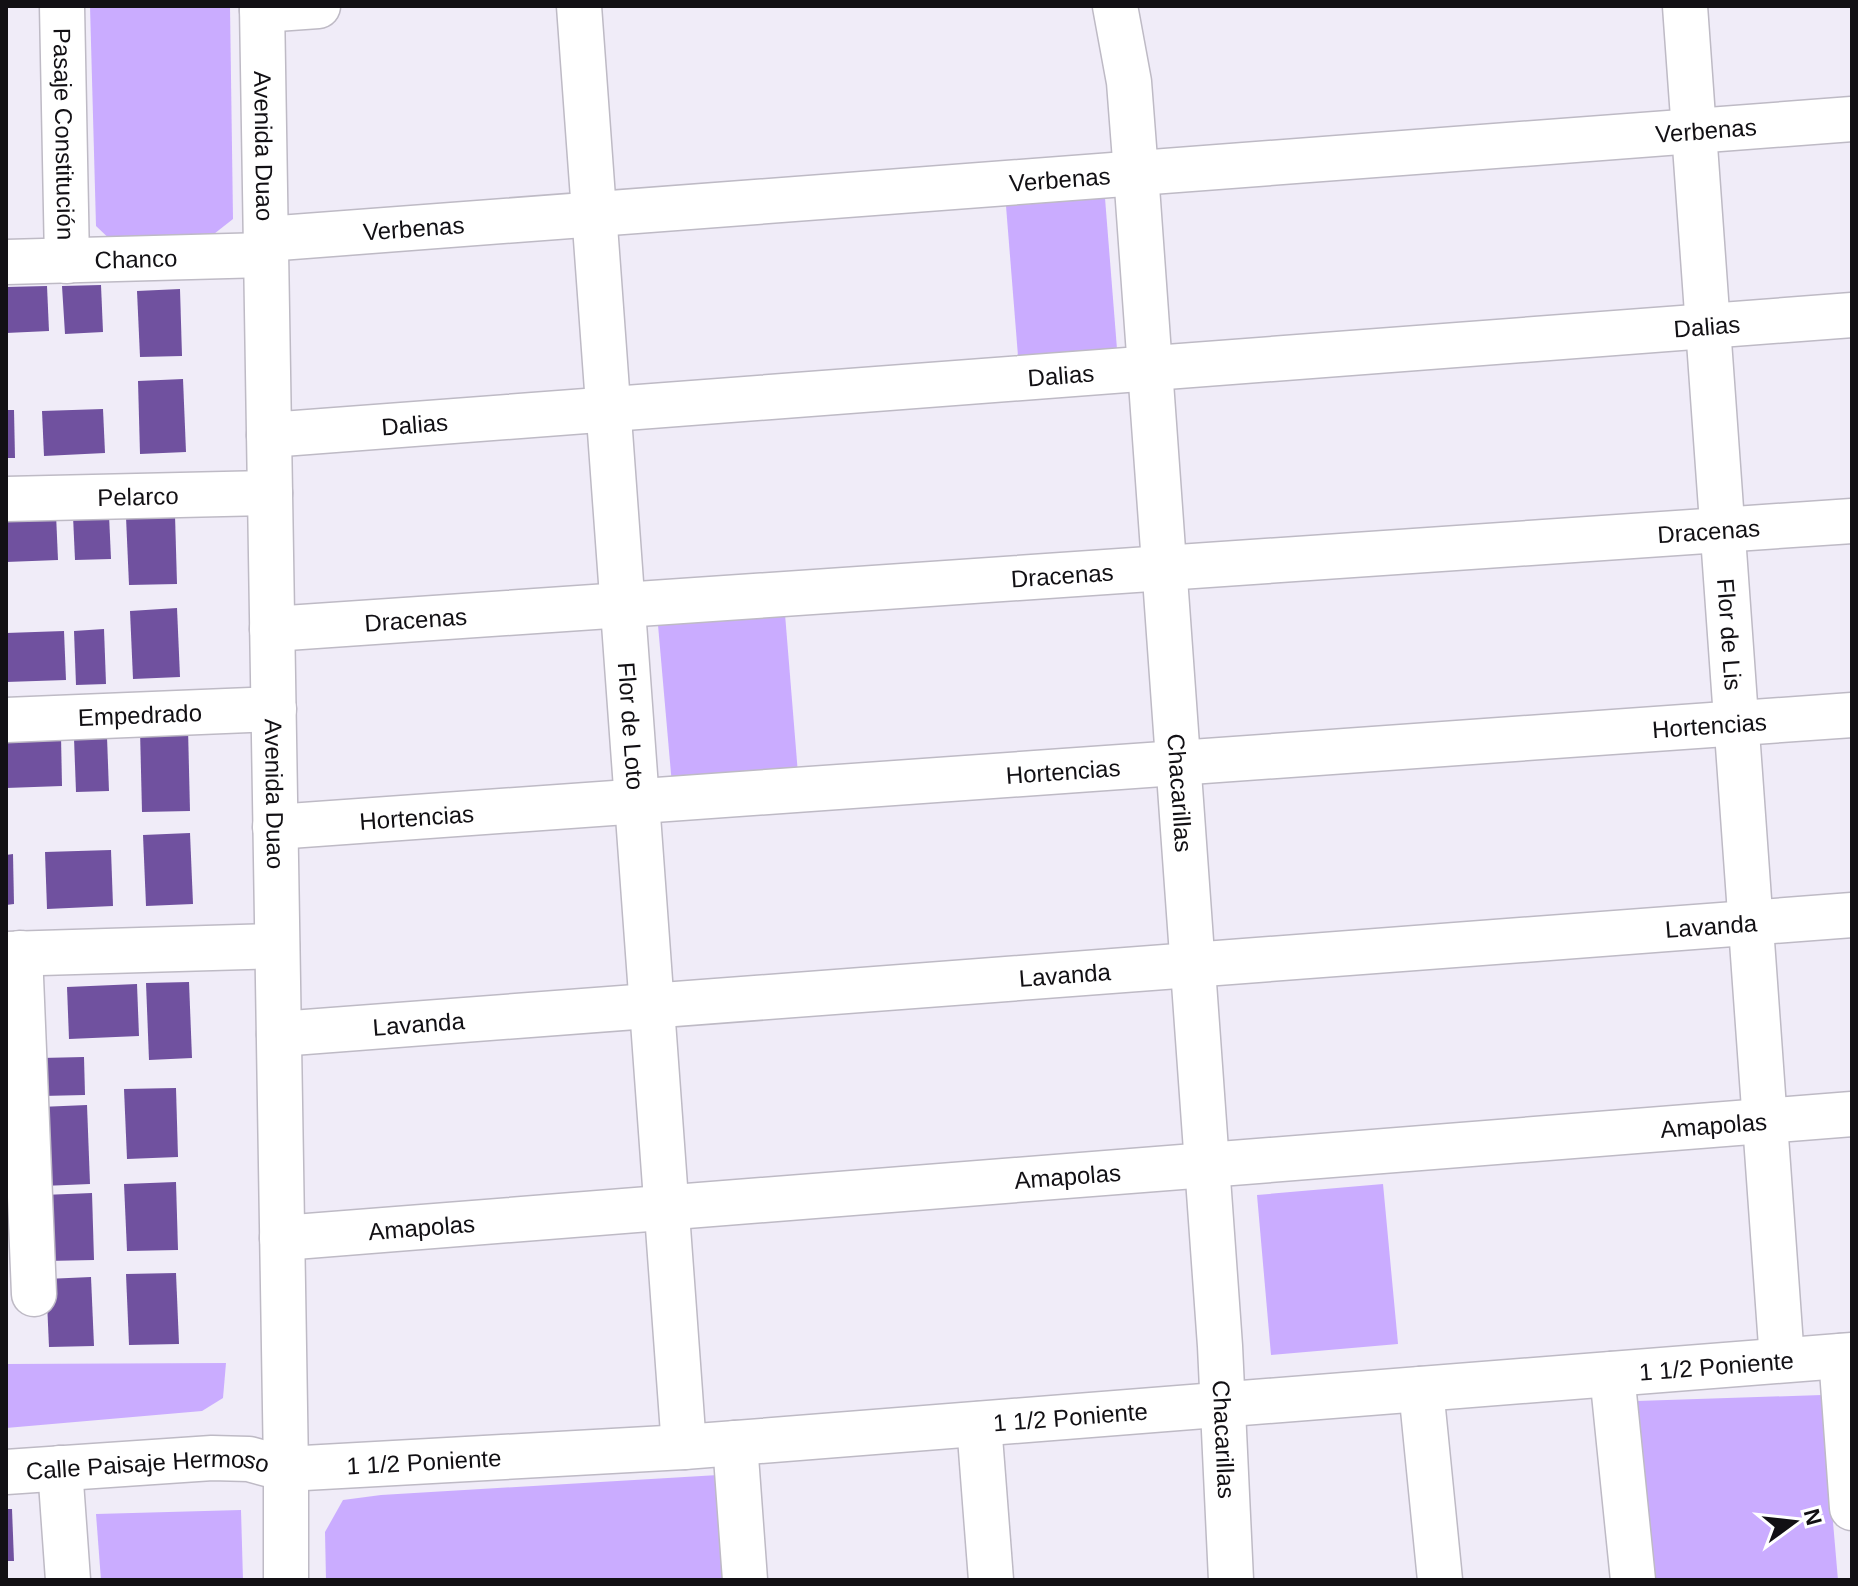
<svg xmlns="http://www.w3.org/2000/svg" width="1858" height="1586" viewBox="0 0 1858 1586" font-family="Helvetica,sans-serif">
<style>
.green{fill:#caacff}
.building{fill:#70519f}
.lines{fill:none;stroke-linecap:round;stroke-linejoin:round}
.minor-casing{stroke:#bebac5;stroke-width:47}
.minor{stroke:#fff;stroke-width:44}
.labels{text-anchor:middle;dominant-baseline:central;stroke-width:7;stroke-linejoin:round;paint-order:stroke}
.street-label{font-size:24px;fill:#121014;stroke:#fff}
</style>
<rect width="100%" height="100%" fill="#f0ecf8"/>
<g class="green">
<polygon points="90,6 230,6 233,219 205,241 115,244 96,226"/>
<polygon points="1105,198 1117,349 1018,356 1006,206"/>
<polygon points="785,614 798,774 672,785 658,625"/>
<polygon points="1383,1184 1398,1344 1271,1355 1257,1195"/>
<polygon points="226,1363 223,1398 202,1411 6,1428 6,1364"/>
<polygon points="1822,1395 1838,1580 1652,1580 1637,1401"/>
<polygon points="735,1474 739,1580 326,1580 325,1532 343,1500 381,1495"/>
<polygon points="241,1510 243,1580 101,1580 96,1514"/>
</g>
<g class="building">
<polygon points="101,285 103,332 65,334 62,286"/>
<polygon points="47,286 49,331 6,333 6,287"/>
<polygon points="180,289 182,356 140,357 137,291"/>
<polygon points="183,379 186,452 140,454 138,381"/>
<polygon points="103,409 105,453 44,456 42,411"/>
<polygon points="6,410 14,410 15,458 6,458"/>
<polygon points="56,514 58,560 6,562 6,516"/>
<polygon points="109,515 111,559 75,560 73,516"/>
<polygon points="175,515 177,584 129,585 126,517"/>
<polygon points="177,608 180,677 133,679 130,611"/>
<polygon points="104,629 106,684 76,685 74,631"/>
<polygon points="64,631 66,680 6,682 6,633"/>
<polygon points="188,728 190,811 142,812 140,730"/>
<polygon points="61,736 62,786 6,788 6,738"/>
<polygon points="107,737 109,791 76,792 74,738"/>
<polygon points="190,833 193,904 146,906 143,835"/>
<polygon points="111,850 113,906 47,909 45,852"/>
<polygon points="13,854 14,904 6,905 6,855"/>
<polygon points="189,982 192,1058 149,1060 146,983"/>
<polygon points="137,984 139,1036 69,1039 67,987"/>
<polygon points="84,1057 85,1095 42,1096 41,1058"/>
<polygon points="176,1088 178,1157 127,1159 124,1089"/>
<polygon points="87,1105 90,1184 43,1186 40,1107"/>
<polygon points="176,1182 178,1250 127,1251 124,1184"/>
<polygon points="92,1193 94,1260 46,1261 43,1195"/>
<polygon points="176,1273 179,1344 129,1345 126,1274"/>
<polygon points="91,1277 94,1346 49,1347 46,1279"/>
<polygon points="6,1509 12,1509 14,1561 6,1561"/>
</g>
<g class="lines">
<defs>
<g id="minor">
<path id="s1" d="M62,6L67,261"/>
<path id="s2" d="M262,6L286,1469V1580"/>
<path id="s3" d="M579,6L684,1447"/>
<path id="s4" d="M1115,6L1129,82L1136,173L1220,1346L1231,1580"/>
<path id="s5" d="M1685,6L1782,1360"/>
<polyline points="262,10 318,6"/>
<path id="s6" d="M266,239L1852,119"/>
<path id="s7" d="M6,262L266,255"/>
<path id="s8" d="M269,435L1852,315"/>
<path id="s9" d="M6,499L270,493"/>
<path id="s10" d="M272,629L1852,521"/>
<path id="s11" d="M6,720L274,709"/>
<path id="s12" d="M275,827L1852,715"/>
<polyline points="20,953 34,1294"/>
<polyline points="6,954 277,946"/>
<path id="s13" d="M279,1034L1852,915"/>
<path id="s14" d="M282,1238L1852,1114"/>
<polyline points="1841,1356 1852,1508"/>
<polyline points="1612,1374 1633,1580"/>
<polyline points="1421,1389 1440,1580"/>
<polyline points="979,1424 991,1580"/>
<polyline points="735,1443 745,1580"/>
<polyline points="60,1468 68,1580"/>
<path id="s15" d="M6,1472L212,1458L249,1459L286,1469L684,1447L1852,1355"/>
</g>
</defs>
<use href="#minor" class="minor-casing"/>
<use href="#minor" class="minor"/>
</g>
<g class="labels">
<g class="street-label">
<text stroke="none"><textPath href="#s6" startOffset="1444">Verbenas</textPath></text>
<text stroke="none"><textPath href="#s1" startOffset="128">Pasaje Constitución</textPath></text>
<text stroke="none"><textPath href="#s2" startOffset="140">Avenida Duao</textPath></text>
<text stroke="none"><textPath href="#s6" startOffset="796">Verbenas</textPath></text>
<text stroke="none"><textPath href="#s6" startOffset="148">Verbenas</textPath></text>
<text stroke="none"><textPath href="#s7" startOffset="130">Chanco</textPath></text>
<text stroke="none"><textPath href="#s8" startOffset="1442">Dalias</textPath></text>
<text stroke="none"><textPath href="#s8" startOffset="794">Dalias</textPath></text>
<text stroke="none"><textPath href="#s8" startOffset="146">Dalias</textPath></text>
<text stroke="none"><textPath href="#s9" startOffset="132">Pelarco</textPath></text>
<text stroke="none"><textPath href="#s10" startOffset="1440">Dracenas</textPath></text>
<text stroke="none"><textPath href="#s10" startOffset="792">Dracenas</textPath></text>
<text stroke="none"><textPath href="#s10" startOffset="144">Dracenas</textPath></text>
<text stroke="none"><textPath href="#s5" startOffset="630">Flor de Lis</textPath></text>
<text stroke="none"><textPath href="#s11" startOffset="134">Empedrado</textPath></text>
<text stroke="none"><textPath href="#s12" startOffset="1438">Hortencias</textPath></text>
<text stroke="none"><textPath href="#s3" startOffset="722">Flor de Loto</textPath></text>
<text stroke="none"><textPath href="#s12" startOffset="790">Hortencias</textPath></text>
<text stroke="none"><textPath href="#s4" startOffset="790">Chacarillas</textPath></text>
<text stroke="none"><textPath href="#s2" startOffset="788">Avenida Duao</textPath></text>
<text stroke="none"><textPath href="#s12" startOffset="142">Hortencias</textPath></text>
<text stroke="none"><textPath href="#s13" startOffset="1436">Lavanda</textPath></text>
<text stroke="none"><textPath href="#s13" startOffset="788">Lavanda</textPath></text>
<text stroke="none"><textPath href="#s13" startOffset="140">Lavanda</textPath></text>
<text stroke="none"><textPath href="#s14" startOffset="1436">Amapolas</textPath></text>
<text stroke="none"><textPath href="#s14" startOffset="788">Amapolas</textPath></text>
<text stroke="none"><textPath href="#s14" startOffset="140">Amapolas</textPath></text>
<text stroke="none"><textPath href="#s15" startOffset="1716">1 1/2 Poniente</textPath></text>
<text stroke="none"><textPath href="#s15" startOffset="1068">1 1/2 Poniente</textPath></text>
<text stroke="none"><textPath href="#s4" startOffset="1438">Chacarillas</textPath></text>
<text stroke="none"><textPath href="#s15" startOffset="420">1 1/2 Poniente</textPath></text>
<text stroke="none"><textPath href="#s15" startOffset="142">Calle Paisaje Hermoso</textPath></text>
</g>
</g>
<rect width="1858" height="1586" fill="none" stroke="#121014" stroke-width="16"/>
<g transform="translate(1794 1522) rotate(75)" stroke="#ffffff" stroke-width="6" paint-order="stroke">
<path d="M0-6L14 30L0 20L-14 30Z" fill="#121014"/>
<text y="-12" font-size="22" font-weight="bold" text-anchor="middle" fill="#121014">N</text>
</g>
</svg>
